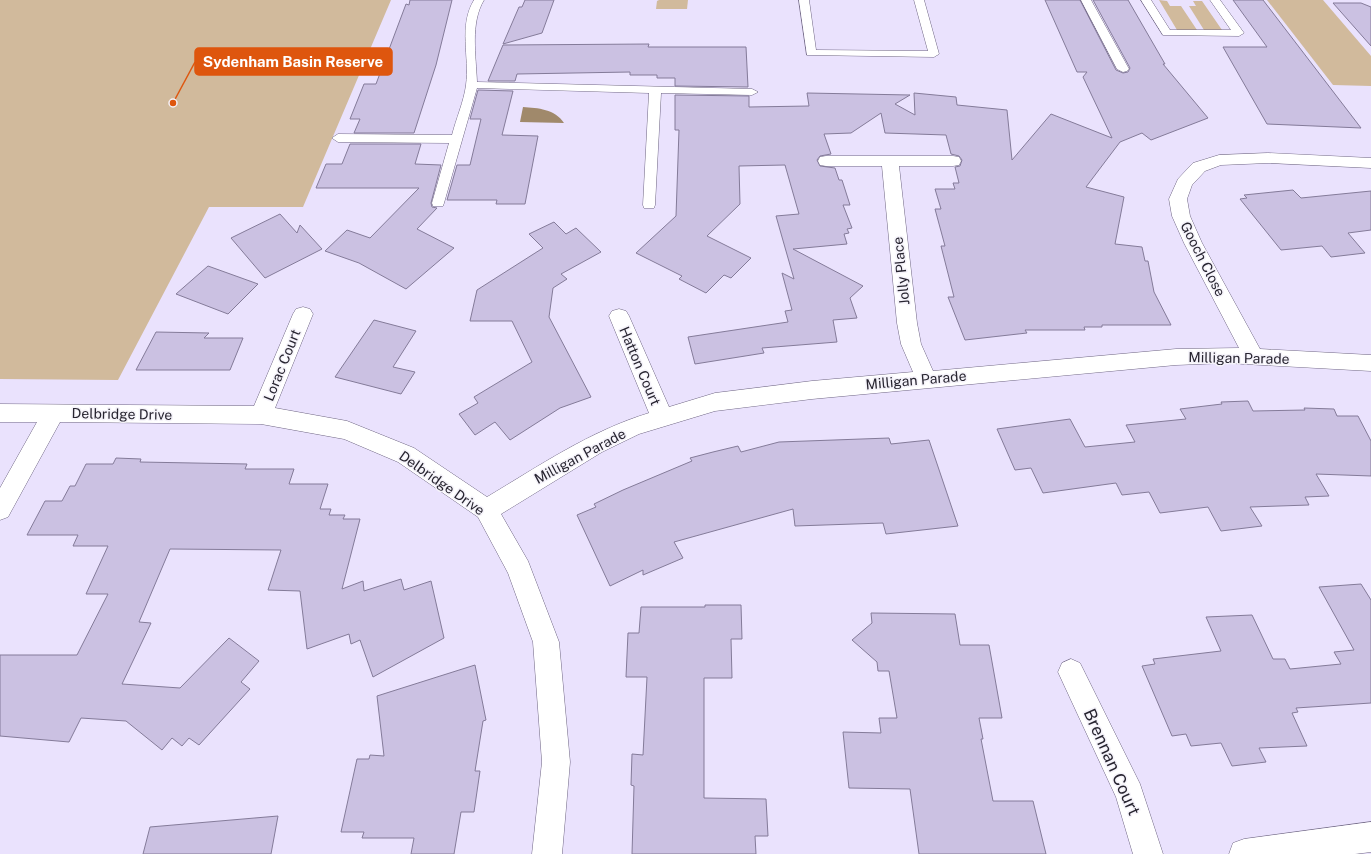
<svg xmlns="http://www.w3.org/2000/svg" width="1371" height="854" viewBox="0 0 1371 854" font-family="'Public Sans',sans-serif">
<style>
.green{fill:#d1ba9c}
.water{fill:#a0896b}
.building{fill:#cbc1e2;stroke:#847b99}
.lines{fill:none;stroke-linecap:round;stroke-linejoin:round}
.service-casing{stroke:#6f6683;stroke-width:1}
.minor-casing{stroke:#6f6683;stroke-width:1}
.service{fill:#fff;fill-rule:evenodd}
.minor{fill:#fff;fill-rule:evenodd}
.labels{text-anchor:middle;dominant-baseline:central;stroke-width:3;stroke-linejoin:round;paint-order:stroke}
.street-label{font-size:14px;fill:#272430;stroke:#f5f3fa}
.near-street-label{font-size:17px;fill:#272430;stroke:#f5f3fa}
.leader{fill:none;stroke:#de560e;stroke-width:1.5}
.callout-dot{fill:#de560e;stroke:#f5f3fa;stroke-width:1.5}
.callout{fill:#de560e;stroke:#de560e;stroke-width:1.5}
.callout-label{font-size:15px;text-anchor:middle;font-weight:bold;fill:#fff}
</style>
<rect width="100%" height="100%" fill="#eae2fd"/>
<g class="green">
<polygon points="0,0 391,0 303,207 209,207 118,380 0,379"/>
<polygon points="659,0 688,0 687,9 656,9 657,1"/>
<polygon points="1159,0 1167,1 1170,6 1181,6 1197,30 1177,30"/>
<polygon points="1267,0 1323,0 1371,56 1371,86 1333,85"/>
<polygon points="1193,1 1202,1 1222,30 1204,30 1189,6 1196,6"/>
</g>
<path class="water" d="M523,107C538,108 555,109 564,123L520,122Z"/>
<g class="building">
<polygon points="410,0 452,0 436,65 414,133 354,133 360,119 350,119 364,84 376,84 406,4 409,5"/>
<polygon points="525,0 554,0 542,33 503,44 519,7 522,7"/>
<polygon points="1045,0 1080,0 1116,70 1123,73 1128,72 1130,68 1093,0 1128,0 1165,64 1163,64 1208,118 1151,140 1142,133 1120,142 1086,187 1124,197 1115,244 1142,247 1145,261 1148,261 1154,292 1171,325 1102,325 1102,327 1084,327 1085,330 1025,330 1027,333 965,340 948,297 954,297 941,246 945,246 935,209 941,209 935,189 955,189 953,183 959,183 955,167 960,166 962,160 959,156 951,154 946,135 885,133 881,113 851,133 824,134 831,154 820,156 817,160 820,166 835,168 839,180 842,180 850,205 843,205 852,228 847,229 849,233 844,234 847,244 793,249 863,286 850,298 857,318 833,320 837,342 762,348 764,353 695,364 688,337 788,322 785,311 792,310 782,273 794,279 776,216 799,214 785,165 739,166 740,204 707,236 751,258 731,278 724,275 706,293 679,279 682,276 636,253 676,216 679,130 675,130 675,95 749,96 749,107 809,106 807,93 910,95 895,104 915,115 914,93 956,97 957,105 1007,110 1012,160 1051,114 1112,138 1083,77 1087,72 1077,72"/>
<polygon points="1233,0 1263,0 1361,128 1267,124 1223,47 1267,47"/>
<polygon points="1333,3 1361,3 1371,7 1371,46"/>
<polygon points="649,44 648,47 746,47 748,87 675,86 675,78 657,78 657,75 630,75 630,72 517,74 515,81 488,81 503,45"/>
<polygon points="478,90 513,91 502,135 538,136 525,204 496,204 497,200 447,200 457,165 470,165 481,119 470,119"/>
<polygon points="350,144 421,144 415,164 441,165 431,203 432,207 437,208 417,229 454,248 406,289 359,263 325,251 347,230 370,238 419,188 316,188 326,164 342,164"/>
<polygon points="1293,190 1301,198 1371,191 1371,230 1348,233 1365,253 1331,257 1322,246 1281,250 1240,199 1247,198 1244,195"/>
<polygon points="280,214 297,233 300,225 322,249 265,278 231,238"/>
<polygon points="554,222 566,234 576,228 601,252 561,274 567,279 553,288 549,317 591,397 560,408 510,440 495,422 475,435 459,414 478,403 474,397 532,362 512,321 470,321 477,290 543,248 529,234"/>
<polygon points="208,266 258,284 228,314 176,294"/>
<polygon points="374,320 416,331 393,367 415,372 401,394 335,377"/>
<polygon points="156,332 209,333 204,338 243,338 230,370 136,370"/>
<polygon points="1248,401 1253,411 1305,410 1304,408 1334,409 1337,416 1358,416 1371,441 1371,476 1316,474 1329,496 1305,497 1309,505 1250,507 1262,526 1221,531 1208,507 1160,513 1149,492 1122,495 1116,483 1043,493 1031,468 1015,470 997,429 1070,419 1085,447 1135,442 1126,425 1186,419 1180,409 1222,404 1221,402"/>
<polygon points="889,438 891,444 929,440 958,526 886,534 883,523 795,526 793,509 674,542 683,558 643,575 643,570 610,586 577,515 596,507 594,504 623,490 692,461 690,458 713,452 738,446 741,452 779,442"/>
<polygon points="116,458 141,459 140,462 247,464 245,469 294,469 289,484 328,484 320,509 331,509 329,515 345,515 343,519 360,519 342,589 363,581 364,591 401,579 404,590 431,581 444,638 373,677 360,640 351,644 349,634 307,649 300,591 268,590 281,550 170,549 139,622 151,623 122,684 180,688 229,638 259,661 241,682 250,689 199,745 189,738 182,746 172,738 162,750 126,721 81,718 69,742 0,736 0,655 77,655 108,594 86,594 108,546 73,546 78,535 27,535 45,501 62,501 70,486 75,486 86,464 113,464"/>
<polygon points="1361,584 1371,600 1371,703 1296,708 1298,712 1292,713 1307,746 1259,748 1266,762 1232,766 1221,743 1191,746 1186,734 1172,736 1142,666 1155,664 1153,659 1221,651 1206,617 1252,615 1273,659 1285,659 1290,669 1341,664 1334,652 1354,650 1319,587"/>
<polygon points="705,605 741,605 742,639 731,639 732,678 704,678 704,798 766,799 768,836 755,836 756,854 632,854 634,786 631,785 632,754 643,755 647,677 626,677 628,633 639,633 641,607 705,607"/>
<polygon points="871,613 955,614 960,645 989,645 1002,718 979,718 983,739 981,739 993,801 1033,801 1046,854 919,854 910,789 849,788 843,732 881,733 879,718 897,718 889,671 878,671 877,662 852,640 872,623"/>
<polygon points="475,665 486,720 483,721 475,771 480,771 474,812 461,812 454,854 411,854 414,838 362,838 364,832 341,832 357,759 369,759 370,755 384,756 377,696"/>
<polygon points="278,816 271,854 143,854 150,827"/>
</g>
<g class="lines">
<defs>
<g id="service">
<path d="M474,0H484C470,23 476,56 477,82L752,89L758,92L752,95L661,93L655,205L654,208H644L643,205L649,93L477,88L444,203L443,206H433L432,203L449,143L338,142L332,138L338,134L452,135C456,119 464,101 466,85C470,57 458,26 474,0Z"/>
<polygon points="799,0 809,0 816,50 928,51 914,0 924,0 939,54 934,57 807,55"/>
<polygon points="1081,0 1091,0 1129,69 1127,71 1123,72 1117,69"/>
<polygon points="1141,0 1151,0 1170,30 1231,30 1210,0 1220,0 1244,33 1239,36 1163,35"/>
</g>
<g id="minor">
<path d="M1268,153L1371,158V168L1268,163L1221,165L1205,171L1192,185L1187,199L1190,216L1202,243L1260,349L1371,355V371L1226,363L1176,365L812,399L715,411L639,434L602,452L501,514L528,561L559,642L570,762L562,854H532L542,762L533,642L508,573L478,517L398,462L344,439L261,424L60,422L8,517L0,520V488L37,422H0V404L254,406L293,314L296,309L303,307L310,309L313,314L275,408L347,421L414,448L487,497C539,466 590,431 649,413L609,316L612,311L619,309L626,311L629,316L669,407L715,393L812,381L913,372L901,344L897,323L882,166H826L820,165L818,161L820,157L826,156H953L959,157L961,161L959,165L953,166H899L917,323L921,344L933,371L1176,349L1239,348L1184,243L1172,216L1169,199L1178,179L1193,163L1219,155Z"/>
<polygon points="1071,659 1080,663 1140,784 1163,854 1133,854 1116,797 1058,672 1062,663"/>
<polygon points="1371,822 1371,852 1355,854 1229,854 1233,843 1244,839"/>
</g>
</defs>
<use href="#service" class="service-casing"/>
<use href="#minor" class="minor-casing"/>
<use href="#service" class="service"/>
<use href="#minor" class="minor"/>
</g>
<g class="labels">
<g class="street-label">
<text transform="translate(1203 259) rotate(63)">Gooch Close</text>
<text transform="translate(901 271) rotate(-96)">Jolly Place</text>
<text transform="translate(1239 358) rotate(1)">Milligan Parade</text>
<text transform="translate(282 365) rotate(-68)">Lorac Court</text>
<text transform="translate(640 366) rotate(67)">Hatton Court</text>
<text transform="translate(916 380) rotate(-5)">Milligan Parade</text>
<text transform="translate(122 414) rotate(1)">Delbridge Drive</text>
<text transform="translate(580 456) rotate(-28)">Milligan Parade</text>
<text transform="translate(442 483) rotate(35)">Delbridge Drive</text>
</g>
<g class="near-street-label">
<text transform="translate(1112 762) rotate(66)">Brennan Court</text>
</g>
</g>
<path class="leader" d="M173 103L195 62"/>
<circle class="callout-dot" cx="173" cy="103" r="4"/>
<rect class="callout" x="195" y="48" width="197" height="27" rx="4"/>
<g class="callout-label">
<text x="293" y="67">Sydenham Basin Reserve</text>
</g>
</svg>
